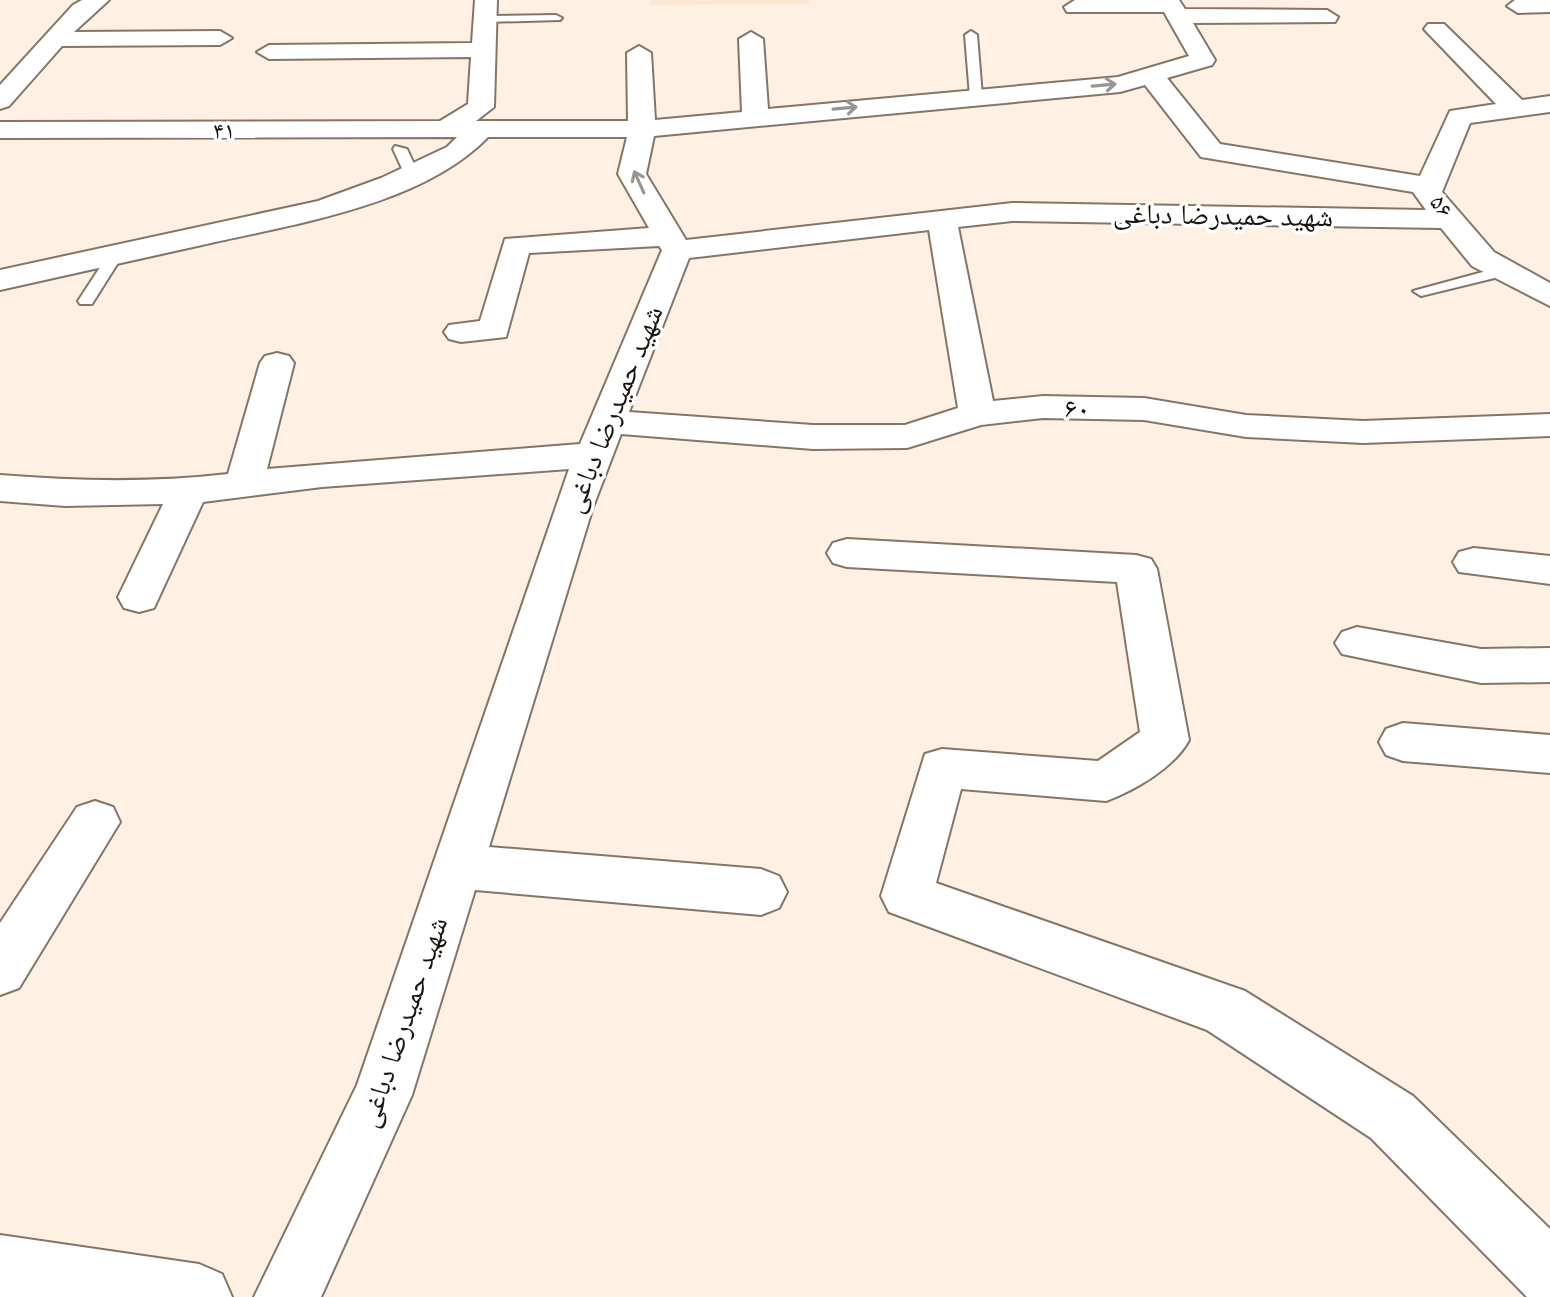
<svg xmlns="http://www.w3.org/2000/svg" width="1550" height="1297" viewBox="0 0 1550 1297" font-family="Helvetica,'Noto Naskh Arabic',sans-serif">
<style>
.built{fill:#fde7d1}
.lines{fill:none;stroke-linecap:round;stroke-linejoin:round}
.lane-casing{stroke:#847567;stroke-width:4}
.street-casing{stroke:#847567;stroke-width:4}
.lane{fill:#fff;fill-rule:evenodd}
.street{fill:#fff;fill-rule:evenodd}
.oneway{stroke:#989693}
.labels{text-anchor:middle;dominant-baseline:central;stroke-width:7;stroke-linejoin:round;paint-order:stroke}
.far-street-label{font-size:24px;fill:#1b1510;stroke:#fff}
.street-label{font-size:28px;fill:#1b1510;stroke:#fff}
</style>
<rect width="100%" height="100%" fill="#fef0e3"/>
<polygon class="built" points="651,0 809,0 810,4 649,5"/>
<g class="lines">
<defs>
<g id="lane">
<polygon points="556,15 562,18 560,20 485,22 479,19 485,16"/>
<polygon points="971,31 977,35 982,96 976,100 970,96 965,35"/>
<polygon points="395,146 407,149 419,175 417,178 405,175 393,149"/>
<polygon points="108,255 121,258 92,304 80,304 78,301"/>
<polygon points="1505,266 1513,271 1511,274 1421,296 1413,291"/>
</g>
<g id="street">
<polygon points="82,0 109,0 74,32 220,31 232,38 220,45 62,46 9,106 0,109 0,85 73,5"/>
<path d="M475,0H497L494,107L476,121H628L627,53L639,46L651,53L655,120L742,112L739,39L751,32L763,39L768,109L1118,77L1189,56L1164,12H1067L1064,7L1075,0H1179L1185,9L1327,10L1338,17L1335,22L1193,23L1215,60L1212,65L1167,78L1220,144L1420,176L1450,111L1496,104L1424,29L1428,24H1444L1522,100L1550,96V112L1470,123L1442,192L1494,252L1550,283V306L1472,266L1441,228L1012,221L958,227L993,401L1043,396L1144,398L1246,415L1363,421L1550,414V436L1363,443L1246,437L1144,420L1043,418L981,425L907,448L813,449L621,434L593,507L489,847L761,869L779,876L787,892L779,908L761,915L475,890L412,1095L321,1297H254L357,1085L569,469L322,487L203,502L154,608L139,612L124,608L118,597L163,504L65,506L0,501V475C76,481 152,483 228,474L260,363L265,356L277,353L289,356L294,363L267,469L580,444L662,250L659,246L529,253L506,337L461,342L449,339L444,332L449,325L480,321L505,239L649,228L618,174L627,137H488C421,206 293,224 202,245C134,260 67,275 0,290V270L318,201L381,178L447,147L457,137L0,138V122L440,121L468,104L471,57L269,59L257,52L269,45L472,43ZM1145,85L1201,157L1413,192L1426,210L1012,203L686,240L646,174L654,136L1120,92ZM929,230L958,408L905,425H813L629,412L689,258Z"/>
<polygon points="1550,0 1550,12 1518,13 1507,6 1515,0"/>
<path d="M847,539L1136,555L1151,559L1157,569L1189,740C1175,767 1134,791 1106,801L961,789L936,883L1245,991L1413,1096L1550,1229V1297H1527L1371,1138L1207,1030L889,912L881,896L925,754L942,749L1098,761L1140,732L1117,582L847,567L833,563L827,553L833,543Z"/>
<polygon points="1474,548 1550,556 1550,584 1459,572 1453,562 1459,552"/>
<polygon points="1357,627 1481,649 1550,648 1550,682 1481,683 1342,654 1335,643 1342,632"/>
<polygon points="1403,723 1550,735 1550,773 1403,761 1386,755 1379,742 1386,729"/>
<polygon points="95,801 113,807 120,822 19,988 0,995 0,923 77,807"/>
<polygon points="0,1235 199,1264 222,1274 232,1297 0,1297"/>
</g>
</defs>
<use href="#lane" class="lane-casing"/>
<use href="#street" class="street-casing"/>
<use href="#lane" class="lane"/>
<use href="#street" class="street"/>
</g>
<defs><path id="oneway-shaft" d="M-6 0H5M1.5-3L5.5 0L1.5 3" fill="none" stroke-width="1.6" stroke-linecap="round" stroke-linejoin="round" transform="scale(2)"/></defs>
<g class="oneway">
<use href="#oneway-shaft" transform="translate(1104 85) rotate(-5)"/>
<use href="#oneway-shaft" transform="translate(845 108) rotate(-5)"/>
<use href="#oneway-shaft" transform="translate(639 182) rotate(-114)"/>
</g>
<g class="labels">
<g class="far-street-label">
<text transform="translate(224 130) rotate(-1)">۴۱</text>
<text transform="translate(1442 206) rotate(55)">۵۶</text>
</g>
<g class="street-label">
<text transform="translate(1223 215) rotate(1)">شهید حمیدرضا دباغی</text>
<text transform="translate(1077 408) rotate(1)">۶۰</text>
<text transform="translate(613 409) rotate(-68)">شهید حمیدرضا دباغی</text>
<text transform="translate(403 1022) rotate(-71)">شهید حمیدرضا دباغی</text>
</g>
</g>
</svg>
